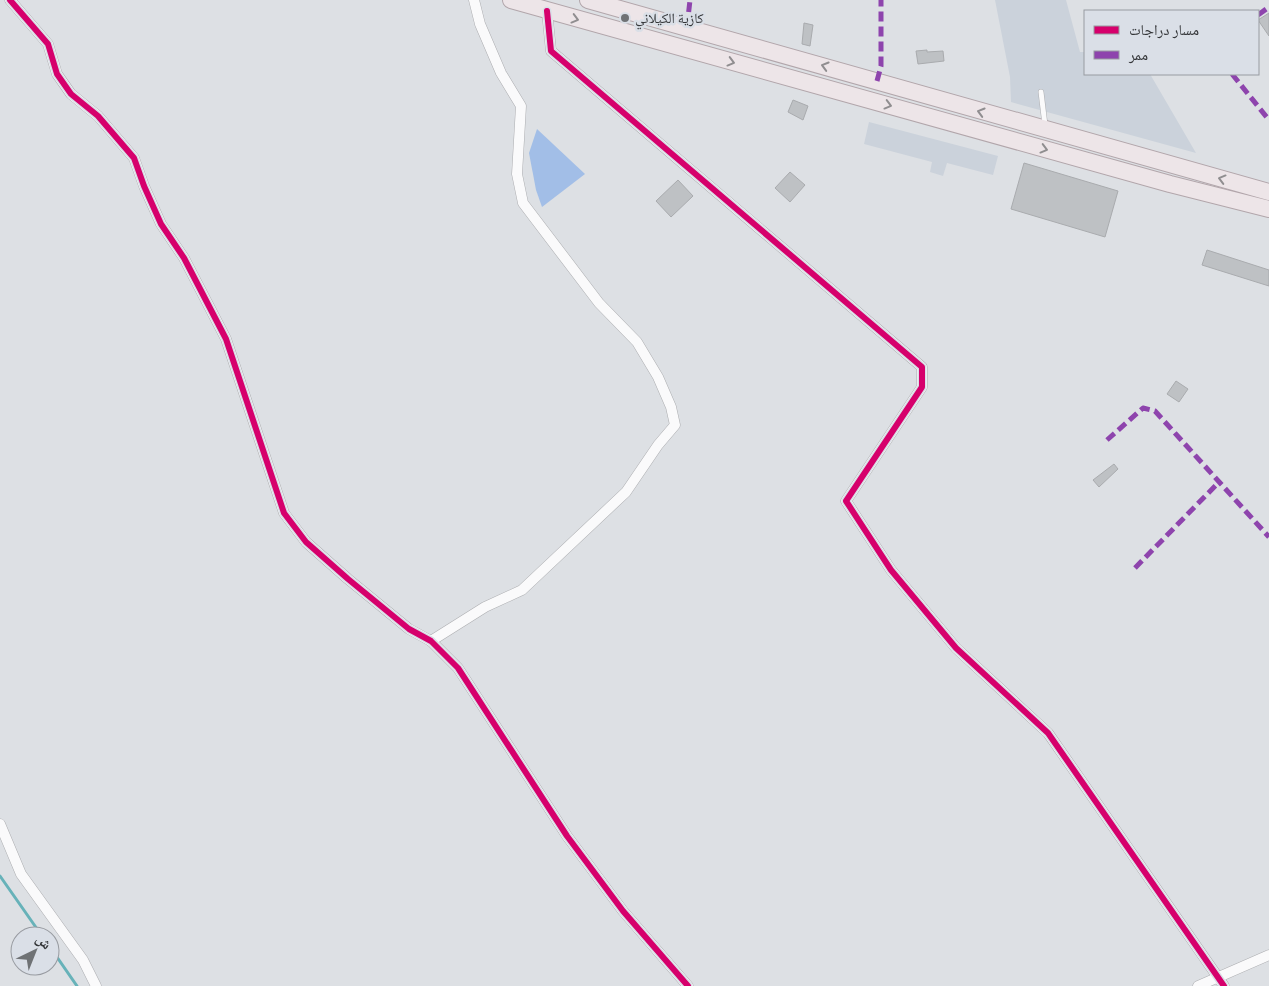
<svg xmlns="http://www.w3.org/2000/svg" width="1269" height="986" viewBox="0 0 1269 986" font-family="'PT Sans Narrow','Noto Naskh Arabic',sans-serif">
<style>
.built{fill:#cbd2db}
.forest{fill:#a2bee7}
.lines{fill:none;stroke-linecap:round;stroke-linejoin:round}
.stream{stroke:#67b2b9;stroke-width:3}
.building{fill:#bec1c4;stroke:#a9abae}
.lane-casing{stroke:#acadb0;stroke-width:6}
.street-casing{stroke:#acadb0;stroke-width:11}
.primary-casing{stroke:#b2a6ab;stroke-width:18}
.lane{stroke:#fafafb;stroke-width:5}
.street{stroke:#fafafb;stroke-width:10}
.primary{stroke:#ede5e8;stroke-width:16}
.quiet{stroke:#8e44ad;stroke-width:5;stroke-dasharray:10 5;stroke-linecap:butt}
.cycleway-casing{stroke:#dadfe7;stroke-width:9}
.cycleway{stroke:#d6006c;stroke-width:6}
.oneway{stroke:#908e90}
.poi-dot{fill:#6f7275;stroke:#dadfe7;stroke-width:2}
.labels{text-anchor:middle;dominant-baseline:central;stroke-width:5;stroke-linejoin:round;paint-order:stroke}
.poi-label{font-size:14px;fill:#343639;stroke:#dadfe7;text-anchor:start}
</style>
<rect width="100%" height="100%" fill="#dde0e4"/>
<g class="built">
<polygon points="995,0 1066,0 1080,52 1085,52 1085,74 1150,74 1196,153 1011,102 1010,77"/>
<polygon points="869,122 998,156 993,175 947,163 943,176 930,172 932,162 864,144"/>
</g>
<polygon class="forest" points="537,129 585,174 542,207 536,190 529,153"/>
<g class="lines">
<g class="stream">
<polyline points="0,876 42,936"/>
<polyline points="50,947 77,986"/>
</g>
</g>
<g class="building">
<polygon points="1269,13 1269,36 1258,20"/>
<polygon points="804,23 813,25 810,46 802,44"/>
<polygon points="927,50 927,52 943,51 944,61 918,64 916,51"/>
<polygon points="793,100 808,106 803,120 788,112"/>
<polygon points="1024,163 1118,191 1105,237 1011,209"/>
<polygon points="790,172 805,185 790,202 775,188"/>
<polygon points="678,180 693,196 671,217 656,201"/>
<polygon points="1207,250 1269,270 1269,286 1202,265"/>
<polygon points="1176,381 1188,389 1179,402 1167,394"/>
<polygon points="1114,464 1118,469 1099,487 1093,480"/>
</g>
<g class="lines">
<defs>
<polyline id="lane" points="1041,92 1045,125"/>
<g id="street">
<polyline points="10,0 48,44 57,74 71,94 98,116 134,158 144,186 161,224 184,258 226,339 284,513 306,542 348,579 409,629 431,641 458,668 567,836 623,911 688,986"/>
<polyline points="547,11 551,51 922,367 922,387 846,501 891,570 956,648 1048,733 1224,986"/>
<polyline points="431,641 485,607 522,590 626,492 658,445 675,425 671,407 658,377 637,342 599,303 523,203 517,174 521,106 501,73 480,24 474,0"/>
<polyline points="0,824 21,874 83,960 96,986"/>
<polyline points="1198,986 1269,955"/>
</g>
<g id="primary">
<polyline points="511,0 1170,184 1269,209"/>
<polyline points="588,0 1269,192"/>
</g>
</defs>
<use href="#lane" class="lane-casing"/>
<use href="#street" class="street-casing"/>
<use href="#primary" class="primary-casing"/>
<use href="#lane" class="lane"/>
<use href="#street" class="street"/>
<use href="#primary" class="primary"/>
<g class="quiet">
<polyline points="1258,15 1269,7"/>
<polyline points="687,27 690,0"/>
<polyline points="1232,74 1269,120"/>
<polyline points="877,81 881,66 881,0"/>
<polyline points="1107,440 1143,408 1155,411 1269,537"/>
<polyline points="1135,568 1219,482"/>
</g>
<defs>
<g id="cycleway">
<polyline points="10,0 48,44 57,74 71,94 98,116 134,158 144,186 161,224 184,258 226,339 284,513 306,542 348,579 409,629 431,641 458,668 567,836 623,911 688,986"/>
<polyline points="547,11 551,51 922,367 922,387 846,501 891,570 956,648 1048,733 1224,986"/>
</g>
</defs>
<use href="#cycleway" class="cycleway-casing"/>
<use href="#cycleway" class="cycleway"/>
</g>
<defs><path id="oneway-chevron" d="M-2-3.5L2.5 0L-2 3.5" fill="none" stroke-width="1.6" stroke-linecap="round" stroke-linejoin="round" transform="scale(1.25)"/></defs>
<g class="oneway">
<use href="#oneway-chevron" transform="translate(575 19) rotate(15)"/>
<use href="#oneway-chevron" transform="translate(731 62) rotate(15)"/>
<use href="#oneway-chevron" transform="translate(825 66) rotate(-164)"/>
<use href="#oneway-chevron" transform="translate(888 105) rotate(15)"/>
<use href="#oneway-chevron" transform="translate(981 112) rotate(-164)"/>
<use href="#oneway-chevron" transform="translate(1044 149) rotate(15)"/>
<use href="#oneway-chevron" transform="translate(1222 179) rotate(-165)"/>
</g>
<circle class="poi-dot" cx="625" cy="18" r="5"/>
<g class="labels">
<g class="poi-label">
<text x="635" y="18">كازية الكيلاني</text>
</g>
</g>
<rect x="1084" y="10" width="175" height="65" fill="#dadfe7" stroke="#989ba1"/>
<rect x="1094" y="26" width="25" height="8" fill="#d6006c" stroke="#989ba1"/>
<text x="1129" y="35" font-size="15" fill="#343639">مسار دراجات</text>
<rect x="1094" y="51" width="25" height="8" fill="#8e44ad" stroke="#989ba1"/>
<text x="1129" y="60" font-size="15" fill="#343639">ممر</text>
<g transform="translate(35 951) rotate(43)"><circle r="24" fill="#dadfe7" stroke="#989ba1"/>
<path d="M0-4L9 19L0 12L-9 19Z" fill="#6f7275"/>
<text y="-8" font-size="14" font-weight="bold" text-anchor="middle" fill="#343639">ش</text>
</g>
</svg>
